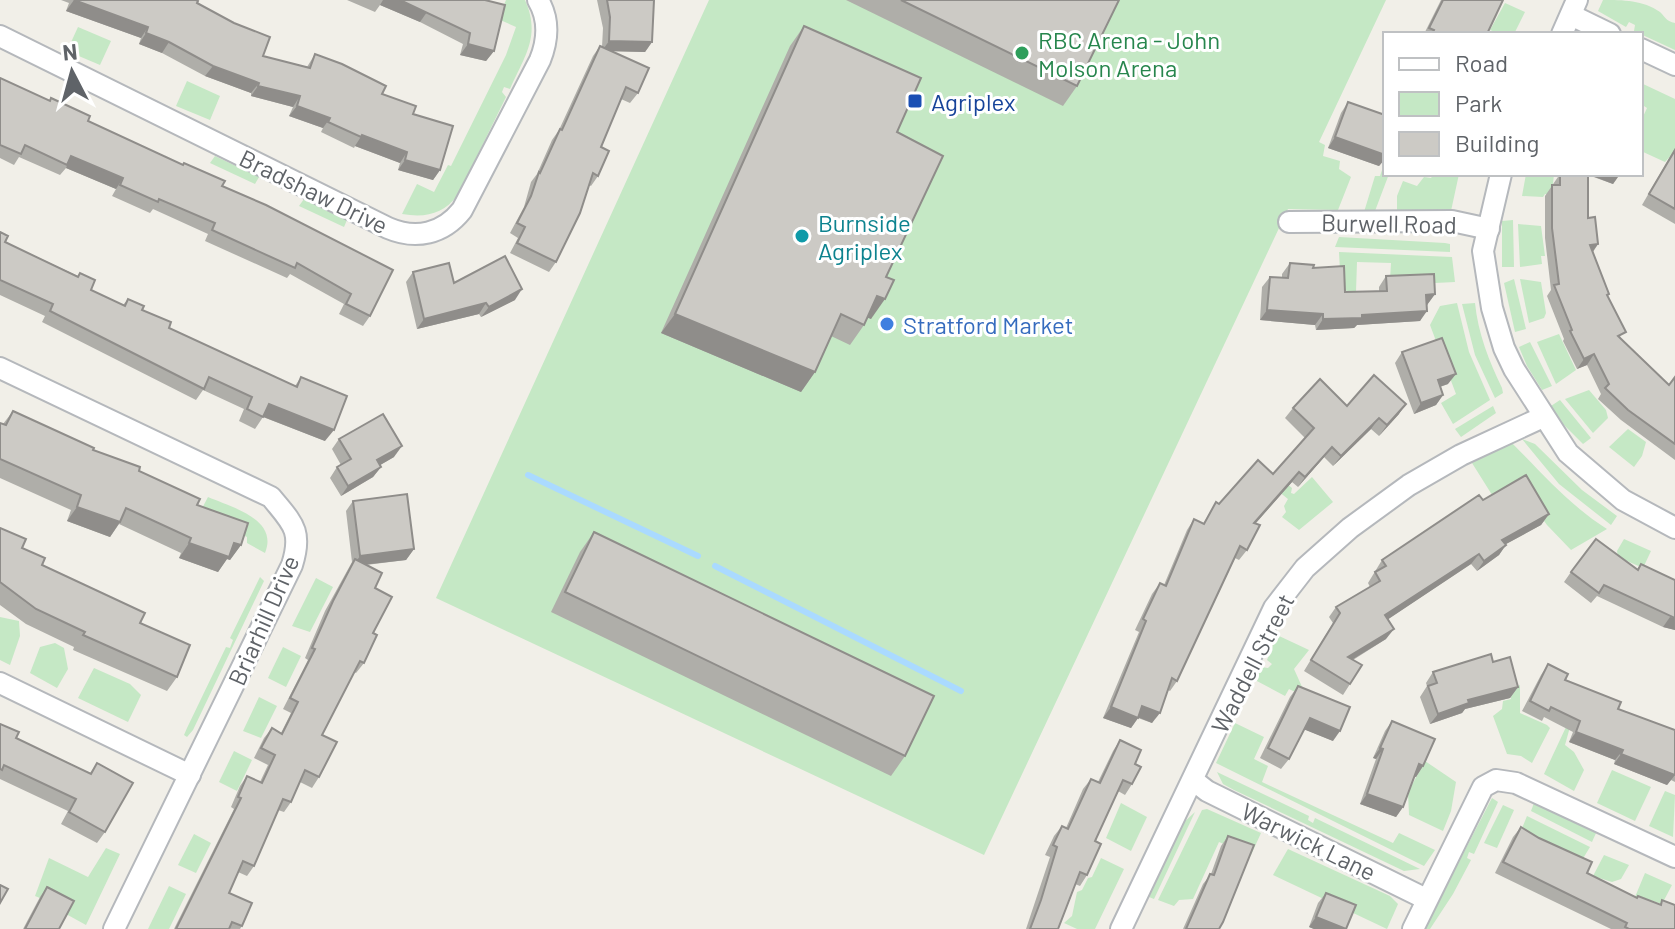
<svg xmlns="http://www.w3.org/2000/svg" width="1675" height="929" viewBox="0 0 1675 929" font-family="Barlow,sans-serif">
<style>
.green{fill:#c5e8c5}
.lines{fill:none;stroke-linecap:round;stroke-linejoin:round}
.stream{stroke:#aadaff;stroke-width:6}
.minor-casing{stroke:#b5b8bc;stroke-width:24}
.minor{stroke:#fff;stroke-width:20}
.wall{fill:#afaea9}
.shaded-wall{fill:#8f8d8a}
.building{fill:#cccac5;stroke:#8f8d8a;stroke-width:2}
.leisure-dot{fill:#2e9e5b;stroke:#fff;stroke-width:3}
.transit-dot{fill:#1a4fb4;stroke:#fff;stroke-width:3}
.culture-dot{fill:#0f9aa8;stroke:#fff;stroke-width:3}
.shop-dot{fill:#3f7fe0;stroke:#fff;stroke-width:3}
.labels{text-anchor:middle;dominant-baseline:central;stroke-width:6;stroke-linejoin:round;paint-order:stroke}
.leisure-label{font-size:24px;fill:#27864d;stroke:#fff;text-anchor:start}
.transit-label{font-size:24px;fill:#164399;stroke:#fff;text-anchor:start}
.street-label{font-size:24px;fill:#5f6368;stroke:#fff}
.culture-label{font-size:24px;fill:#0d838f;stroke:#fff;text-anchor:start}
.shop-label{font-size:24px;fill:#366cbe;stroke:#fff;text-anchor:start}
</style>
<rect width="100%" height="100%" fill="#f1efe8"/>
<g class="green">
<path d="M506,0H525C541,36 525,55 510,89L504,87L502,92L506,97L458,195C443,214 426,218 402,214L417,184L434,192L448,165L451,166L506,55L516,27L498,19Z"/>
<polygon points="709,0 1386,0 1319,142 1325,145 1323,156 1340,161 1339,169 1351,177 1338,210 1288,209 984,855 436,598"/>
<path d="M1603,0C1623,0 1643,0 1660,12C1666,18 1666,21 1675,23V50L1634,31L1635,25L1629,22L1626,27L1598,11Z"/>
<polygon points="1505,3 1525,12 1514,34 1500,34 1490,30"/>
<polygon points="78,27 111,41 100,65 67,51"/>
<polygon points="187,81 220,96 210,120 176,106"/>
<polygon points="1641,83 1675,99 1675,151 1665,162 1641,151 1641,121 1647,108 1641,104"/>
<polygon points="215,156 259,177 255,184 210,163"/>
<polygon points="1383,167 1385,174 1389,174 1375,211 1364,212 1375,176 1380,176"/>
<polygon points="1434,174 1459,174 1451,211 1397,213 1397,196 1403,181 1417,186 1424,177 1431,178"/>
<polygon points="1526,174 1554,174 1552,194 1545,194 1543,197 1522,196"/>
<polygon points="304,199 347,220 344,227 299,206"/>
<polygon points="1513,220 1514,267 1502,267 1502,221"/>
<polygon points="1518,224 1541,226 1545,256 1541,256 1542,264 1520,267"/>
<polygon points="1339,237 1445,243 1450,244 1450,252 1335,247"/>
<polygon points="1339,252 1452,257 1455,282 1435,283 1427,278 1390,280 1391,263 1357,262 1356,292 1341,290"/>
<polygon points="1514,279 1526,329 1515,332 1504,283"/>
<polygon points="1520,279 1541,282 1546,313 1544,318 1529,323"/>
<polygon points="1457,303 1469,352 1490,400 1453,424 1441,403 1456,394 1430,325 1440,306"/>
<path d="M1475,303C1478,333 1489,361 1502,388L1503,393L1495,398L1475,355L1462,304Z"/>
<polygon points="1559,334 1576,370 1556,384 1537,342"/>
<polygon points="1530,342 1552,386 1542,390 1527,366 1519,347"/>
<polygon points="1589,390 1606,410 1608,418 1593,433 1565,399"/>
<polygon points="1560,400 1591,438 1583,444 1563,424 1551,406"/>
<polygon points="1493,406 1496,413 1461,437 1455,429"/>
<polygon points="1628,429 1646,442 1642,456 1634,467 1609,447"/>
<polygon points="1522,439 1535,444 1582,490 1617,516 1611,525 1559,484"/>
<path d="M1510,441C1541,472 1569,505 1607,529L1571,550L1547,525L1518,485L1494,498L1472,463Z"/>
<polygon points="1312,477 1333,502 1299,530 1282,517 1286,512 1284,506 1288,499 1273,487 1281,479 1292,488 1291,493 1294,494"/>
<path d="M208,497C231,507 279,519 265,553L247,543V537L199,514Z"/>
<polygon points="1624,539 1651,551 1643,568 1618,557 1617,551"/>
<polygon points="260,577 264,581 193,730 187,737 184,735 187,728 226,647 230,648 233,640 230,638"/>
<polygon points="316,578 333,587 310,632 292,626"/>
<polygon points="0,617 19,621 20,636 10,665 0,660"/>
<polygon points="1277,635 1309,650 1294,669 1303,689 1301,695 1289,689 1285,696 1255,680 1261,667 1268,668 1272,664 1267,660"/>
<polygon points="55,643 64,648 68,669 57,688 30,673 40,647"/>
<polygon points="283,647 301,656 286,687 268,678"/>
<polygon points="94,668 130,684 141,695 128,722 78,698"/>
<polygon points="1520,685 1520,713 1547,725 1550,728 1532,763 1521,756 1507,754 1493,716 1502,709 1503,701 1511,699 1510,691"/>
<polygon points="259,697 277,706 261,738 243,731"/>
<polygon points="1235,723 1264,737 1254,759 1268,766 1262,782 1393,843 1399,833 1435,850 1424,866 1216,763"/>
<polygon points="1566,727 1570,727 1565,745 1574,752 1584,770 1574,791 1544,774"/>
<polygon points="234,751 252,760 237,791 219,782"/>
<polygon points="1425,761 1456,782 1451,811 1443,831 1409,815 1408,792"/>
<polygon points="1612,770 1651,787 1635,821 1597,803"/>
<polygon points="1217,772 1309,816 1308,820 1313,823 1315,818 1420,869 1404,871 1234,790 1223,784"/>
<polygon points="1665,791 1675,795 1673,837 1649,826"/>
<polygon points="1492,798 1498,802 1474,854 1469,852 1467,858 1471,860 1453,894 1430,929 1424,929"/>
<polygon points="1121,803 1147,817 1131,851 1106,838"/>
<polygon points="1534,803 1596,833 1592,842 1531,811"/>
<polygon points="1503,805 1514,810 1497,848 1484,843"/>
<polygon points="1207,809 1261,833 1251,855 1219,842 1193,899 1179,900 1174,906 1158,900 1202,810"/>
<polygon points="1195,812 1154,899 1149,897 1182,824"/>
<polygon points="1527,816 1590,847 1579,865 1520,833"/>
<polygon points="194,834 211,843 196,873 178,865"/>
<polygon points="106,848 120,854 86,925 66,914 67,909 35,896 49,858 88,877"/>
<polygon points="1288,849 1390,896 1398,904 1387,929 1273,875"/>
<polygon points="1604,855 1629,865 1621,879 1612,882 1593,876"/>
<polygon points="1101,858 1124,869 1095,929 1077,929 1064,923 1072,916 1077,892 1082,890 1088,878 1092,877"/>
<polygon points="1645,873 1672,885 1662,904 1641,897 1639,900 1635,897"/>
<polygon points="169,886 186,894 169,929 148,929"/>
</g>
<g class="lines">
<g class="stream">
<polyline points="528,475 698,556"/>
<polyline points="715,566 961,691"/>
</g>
<defs>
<g id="minor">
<polyline points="1571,15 1610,34"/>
<polyline points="1562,34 1577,0"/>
<path d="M0,36L388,228C416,240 443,234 462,210L540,60C548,40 550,20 538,0"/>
<polyline points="1641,49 1675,65"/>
<polyline points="1501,174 1483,251 1492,308 1504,348 1514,369 1568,453 1623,500 1675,528"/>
<polyline points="1289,222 1452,221 1489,229"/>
<path d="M0,368L271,497C292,523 303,530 292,565L114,929"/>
<polyline points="0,683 190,775"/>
<polyline points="1193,780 1207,791 1426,899"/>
<polyline points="1121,929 1274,608 1305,568 1350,528 1409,485 1461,455 1543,417"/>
<polyline points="1413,929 1483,787 1496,780 1516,783 1675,857"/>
</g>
</defs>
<use href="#minor" class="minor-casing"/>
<use href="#minor" class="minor"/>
</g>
<g class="wall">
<polygon points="61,0 196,0 197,3 263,56 307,67 315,54 382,94 413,114 440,170 433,180 398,170 400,163 355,146 354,148 321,132 323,128 289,116 293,107 251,96 251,93 205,76 162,53 139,44 141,38 66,11 69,3"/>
<polygon points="347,0 485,0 494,51 486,61 460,55 463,44 420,22 380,5 375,12"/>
<polygon points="597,0 654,0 652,42 645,52 612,51 638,93 630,103 621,99 601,147 598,176 591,186 589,185 556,262 549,272 510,253 518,238 510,233 524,207 531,182 537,174 552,140 559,130 593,56 600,46 602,47 603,28"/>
<polygon points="846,0 1119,0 1077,86 1063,106"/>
<polygon points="1441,0 1503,0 1487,34 1424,34"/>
<polygon points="804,26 897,132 886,277 871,319 868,317 864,325 850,345 831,336 815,372 801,392 661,333 790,46"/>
<polygon points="0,78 393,270 370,316 363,326 339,314 344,304 290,274 287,278 205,241 208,234 153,209 150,213 112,196 116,189 66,168 60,175 19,157 14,165 0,158"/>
<polygon points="1348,102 1384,160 1379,166 1328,148 1341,113"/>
<polygon points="1675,148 1675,224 1642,205"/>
<polygon points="1560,174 1620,174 1613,184 1588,175 1588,218 1598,244 1593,252 1621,339 1669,385 1675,377 1675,460 1621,420 1598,399 1601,394 1587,365 1577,369 1563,341 1564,339 1547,296 1551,290 1545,238 1545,196"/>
<polygon points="0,232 5,242 78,276 80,273 91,290 123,305 128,299 169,328 295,386 301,377 325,441 263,417 255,429 239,421 244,409 203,390 196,400 42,322 45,316 0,295"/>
<polygon points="1290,263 1313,268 1345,292 1379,291 1379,287 1386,276 1435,294 1427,305 1420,321 1357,325 1354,328 1316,330 1315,325 1260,320 1262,287 1270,277 1282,278 1282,274"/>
<polygon points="413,272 454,283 515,300 481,317 479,314 417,329 406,282"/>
<polygon points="1402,352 1448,384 1440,387 1443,395 1436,405 1414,414 1395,363"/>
<polygon points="1347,406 1399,414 1379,436 1371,429 1333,466 1324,457 1298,487 1292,482 1256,523 1247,550 1239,560 1235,558 1177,681 1170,691 1168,690 1152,723 1138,718 1131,728 1103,718 1139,632 1135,630 1152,594 1160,583 1164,585 1187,530 1194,519 1203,524 1216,502 1219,504 1273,474 1305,438 1285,418 1293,408"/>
<polygon points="13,411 93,450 139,471 197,505 241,545 230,560 227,559 218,572 179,558 181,553 119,524 110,537 67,521 71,510 0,478 0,423 3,424"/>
<polygon points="339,439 394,457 380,465 381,467 373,477 341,496 330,478 337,467 341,465 332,449"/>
<polygon points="1483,500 1549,514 1541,525 1506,544 1499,555 1477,571 1471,564 1388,619 1386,639 1353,660 1350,684 1343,695 1304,671 1333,623 1329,617 1336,607 1370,587 1368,583 1382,560"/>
<polygon points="353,501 414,549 406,560 366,565 375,588 373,633 364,663 356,673 354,672 322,735 319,777 312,788 300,782 291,802 284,812 278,810 254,866 247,876 238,872 229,893 242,926 240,929 174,929 234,809 231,807 240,786 247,776 260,782 268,765 254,758 264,738 272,728 281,733 291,713 283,709 308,660 305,658 325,611 352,562 346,511"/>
<polygon points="0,528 42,565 140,623 177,677 167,691 73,650 74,647 26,624 0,605"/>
<polygon points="594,532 905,756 891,776 551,612 580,552"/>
<polygon points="1641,564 1675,580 1675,630 1663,627 1597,596 1591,603 1564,582 1571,572 1637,570"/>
<polygon points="1493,662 1518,687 1510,698 1465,709 1462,713 1430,724 1420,697 1427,686 1426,683 1433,672"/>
<polygon points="1548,664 1565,680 1618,709 1675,730 1675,782 1671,780 1667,785 1614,764 1615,760 1569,742 1573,732 1544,717 1542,721 1522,711 1541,675"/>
<polygon points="1298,686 1333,741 1304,729 1289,759 1281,769 1260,758 1290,697"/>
<polygon points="1392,721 1423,766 1416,777 1414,776 1403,807 1396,817 1360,804 1376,759 1373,758 1385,731"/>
<polygon points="0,724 16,738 90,773 97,763 105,832 97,843 61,824 68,811 0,779"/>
<polygon points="1120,740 1135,764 1132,784 1125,795 1118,791 1095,841 1087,875 1080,886 1075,884 1058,929 1026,929 1050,857 1045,855 1054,836 1062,826 1066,828 1083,789 1091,779 1098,782 1113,751"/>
<polygon points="1521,827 1587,873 1637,898 1660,905 1662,900 1675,929 1611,929 1495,873 1513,837"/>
<polygon points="1228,836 1219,929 1183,929 1203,884 1211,874 1221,846"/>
<polygon points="47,887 59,929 23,929 40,897"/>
<polygon points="1326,893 1346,929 1314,929 1309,927 1318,903"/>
</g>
<g class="shaded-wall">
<polygon points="74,0 148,27 141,38 66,11"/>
<polygon points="383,0 400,0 427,12 420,22 380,5"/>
<polygon points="146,33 169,42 162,53 139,44"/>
<polygon points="609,41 652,42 645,52 602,51"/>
<polygon points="468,44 494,51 486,61 460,55"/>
<polygon points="213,66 259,83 251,93 205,76"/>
<polygon points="258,86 300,96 293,107 251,96"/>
<polygon points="297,106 330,118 323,128 289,116"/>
<polygon points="362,135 407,152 400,163 355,146"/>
<polygon points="1335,137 1385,155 1385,160 1384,160 1379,166 1328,148"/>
<polygon points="71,156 123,178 116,189 66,168"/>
<polygon points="405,160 440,170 433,180 398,170"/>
<polygon points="1587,174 1620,174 1613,184"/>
<polygon points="1598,244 1591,254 1590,245"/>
<polygon points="522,289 515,300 481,317 489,307"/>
<polygon points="1435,294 1427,305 1426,295"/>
<polygon points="877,296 885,299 871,319 863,316"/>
<polygon points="486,303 479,314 417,329 424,319"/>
<polygon points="1267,310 1323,314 1315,325 1260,320"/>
<polygon points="1427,311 1420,321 1357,325 1354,328 1316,330 1323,319 1362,315"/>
<polygon points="675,314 815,372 801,392 661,333"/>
<polygon points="1594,354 1587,365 1577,369 1584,359"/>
<polygon points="1456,374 1448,384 1430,390 1438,380"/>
<polygon points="1443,395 1436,405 1414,414 1421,403"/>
<polygon points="269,404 334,430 325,441 261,416"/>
<polygon points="1406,404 1399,414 1379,436 1387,425"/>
<polygon points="1379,418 1371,429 1333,466 1341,456"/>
<polygon points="402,446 394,457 370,471 377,460"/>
<polygon points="1332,447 1324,457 1298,487 1305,477"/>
<polygon points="381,467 373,477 341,496 348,486"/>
<polygon points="1299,472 1292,482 1247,533 1254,523"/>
<polygon points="77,507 120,522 110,537 67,521"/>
<polygon points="1549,514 1541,525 1495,550 1502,540"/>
<polygon points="189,543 234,543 241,545 230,560 227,559 218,572 179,558"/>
<polygon points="1506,545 1499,555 1477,571 1484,561"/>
<polygon points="414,549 406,560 353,566 360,556"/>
<polygon points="1479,554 1471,564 1378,626 1385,615"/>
<polygon points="1670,617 1675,618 1675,630 1663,627"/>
<polygon points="1394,629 1386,639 1340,667 1348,657"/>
<polygon points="1518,687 1510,698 1465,709 1462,713 1430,724 1438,714 1468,700"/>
<polygon points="1142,706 1160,713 1152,723 1135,716"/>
<polygon points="1111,707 1138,718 1131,728 1103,718"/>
<polygon points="1310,718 1340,731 1333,741 1303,729"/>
<polygon points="1576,732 1623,750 1615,760 1569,742"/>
<polygon points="1380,748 1383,749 1376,759 1373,758"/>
<polygon points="1621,754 1675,775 1667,785 1614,764"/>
<polygon points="1419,764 1423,766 1416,777 1411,775"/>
<polygon points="1367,794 1403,807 1396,817 1360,804"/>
<polygon points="1316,917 1346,929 1314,929 1309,927"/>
</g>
<g class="building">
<polygon points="74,0 196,0 198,1 197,3 234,23 270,37 263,56 310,68 315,54 342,64 386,86 382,94 416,106 413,114 453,126 440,170 405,160 407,152 362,135 361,137 328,122 330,118 297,106 300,96 258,86 259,83 213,66 169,42 146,33 148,27"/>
<polygon points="400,0 485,0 505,5 494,51 468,44 470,33"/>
<polygon points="607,0 654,0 652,42 609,41 610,17"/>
<polygon points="901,0 1119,0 1077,86"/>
<polygon points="1443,0 1503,0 1487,34 1432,34 1434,30 1429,28"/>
<polygon points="804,26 921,78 897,132 943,156 886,277 894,280 885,299 877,296 864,325 841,314 815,372 675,314"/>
<polygon points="600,46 649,68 638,93 626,87 601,147 609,151 598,176 593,173 580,213 556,262 517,243 525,227 517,223 531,196 539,172 540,173 560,129 562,130"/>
<polygon points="0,78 50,101 51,98 90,116 88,121 183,165 184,163 225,181 222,186 266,205 393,270 370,316 346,304 351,294 297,263 295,268 212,230 215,223 159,199 158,202 120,185 123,178 71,156 67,165 25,145 21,154 0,145"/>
<polygon points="1348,102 1385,115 1385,155 1335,137"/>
<polygon points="1675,150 1675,209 1649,194"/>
<polygon points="1560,174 1588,174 1588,218 1595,217 1598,244 1590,245 1609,294 1607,295 1626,332 1618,336 1669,385 1675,377 1675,444 1628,410 1605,388 1609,384 1594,354 1584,359 1570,331 1572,330 1554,285 1559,284 1552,228 1552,185 1560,185"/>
<polygon points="0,232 8,236 5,242 78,277 80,273 95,280 91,290 125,306 128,299 144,306 142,310 171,322 169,328 297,387 301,377 347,396 334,430 269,404 263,417 247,409 252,397 209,377 204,389 50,311 53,304 0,280"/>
<polygon points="505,256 522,289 489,307 486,303 424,319 413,272 449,263 454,283"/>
<polygon points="1290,263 1314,265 1313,268 1344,266 1345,292 1387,291 1386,276 1434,274 1435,294 1426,295 1427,311 1362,315 1362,318 1323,319 1323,314 1267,310 1270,277 1288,278"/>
<polygon points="1442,338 1456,374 1438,380 1443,395 1421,403 1402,352"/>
<polygon points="1374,375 1406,404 1387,425 1379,418 1341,456 1332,447 1305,477 1299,472 1254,523 1260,525 1247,550 1240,546 1177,681 1172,678 1160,713 1142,706 1138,718 1111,707 1146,621 1143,619 1160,583 1166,586 1194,519 1204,524 1216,502 1219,504 1258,460 1273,474 1314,428 1293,408 1320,379 1347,406"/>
<polygon points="13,411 94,448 93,450 140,467 139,471 200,499 197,505 248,523 241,545 234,543 229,557 189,543 191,538 126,508 120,522 77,507 81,495 0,459 0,423 6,425"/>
<polygon points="383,414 402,446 377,460 381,467 348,486 337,467 351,459 339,439"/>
<polygon points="1526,475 1549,514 1502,540 1506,545 1484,561 1479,554 1385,615 1394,629 1348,657 1362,665 1350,684 1311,660 1340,613 1336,607 1380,581 1375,572 1386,566 1382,560 1479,495 1483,500"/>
<polygon points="407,494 414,549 360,556 353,501"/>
<polygon points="0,528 26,539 22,548 45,558 42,565 145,613 140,623 190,645 177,677 83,635 85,632 36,609 0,582"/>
<polygon points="594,532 934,696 905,756 565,592"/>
<polygon points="1596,539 1638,570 1641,564 1675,580 1675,618 1604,585 1599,593 1571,572"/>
<polygon points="355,559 382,573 375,588 392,597 373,633 377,635 364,663 360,661 322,735 337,742 319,777 305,770 291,802 283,799 254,866 243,861 229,893 252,903 242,926 232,922 229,929 176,929 241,798 238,797 247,776 262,783 275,755 261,748 272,728 282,734 298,702 290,698 315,649 312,648 333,601"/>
<polygon points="1491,654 1493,662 1510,657 1518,687 1468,700 1469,703 1438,714 1428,686 1437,683 1433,672"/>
<polygon points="1548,664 1568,674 1565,680 1621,702 1618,709 1675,730 1675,775 1621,754 1623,750 1576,732 1580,721 1551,707 1549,711 1530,701"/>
<polygon points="1298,686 1350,707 1340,731 1310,718 1289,759 1268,748"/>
<polygon points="1392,721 1435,739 1423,766 1419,764 1403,807 1367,794 1383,749 1380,748"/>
<polygon points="0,724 19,732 16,738 91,774 97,763 133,783 105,832 69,812 76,799 4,765 2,770 0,769"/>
<polygon points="1120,740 1141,750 1135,764 1141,767 1132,784 1123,780 1095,841 1101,844 1087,875 1080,872 1058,929 1030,929 1041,900 1057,847 1053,845 1062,826 1068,829 1091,779 1100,783"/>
<polygon points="1521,827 1539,838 1592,862 1587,873 1637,898 1638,896 1661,905 1662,900 1675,905 1675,929 1629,929 1625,927 1627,923 1503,862"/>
<polygon points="1228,836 1254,845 1223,922 1219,929 1186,929 1210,874 1214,875"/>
<polygon points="0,885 8,889 0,903"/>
<polygon points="47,887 74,901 59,929 25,929"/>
<polygon points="1326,893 1356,905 1346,929 1316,917"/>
</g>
<circle class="leisure-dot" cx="1022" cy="53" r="8"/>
<rect class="transit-dot" x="907" y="93" width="16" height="16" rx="4"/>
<circle class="culture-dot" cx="802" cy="236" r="8"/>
<circle class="shop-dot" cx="887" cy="324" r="8"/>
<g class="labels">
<g class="leisure-label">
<text x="1038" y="39">RBC Arena - John<tspan x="1038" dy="28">Molson Arena</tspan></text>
</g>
<g class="transit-label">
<text x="931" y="101">Agriplex</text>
</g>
<g class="street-label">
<text transform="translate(314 191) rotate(26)">Bradshaw Drive</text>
<text transform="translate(1389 223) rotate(1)">Burwell Road</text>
<text transform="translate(263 620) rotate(-66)">Briarhill Drive</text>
<text transform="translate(1252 663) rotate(-63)">Waddell Street</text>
<text transform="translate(1309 841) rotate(26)">Warwick Lane</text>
</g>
<g class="culture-label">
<text x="818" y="222">Burnside<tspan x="818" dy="28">Agriplex</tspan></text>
</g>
<g class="shop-label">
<text x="903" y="324">Stratford Market</text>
</g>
</g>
<rect x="1383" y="32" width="260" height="144" fill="#ffffff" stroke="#bfc1c3" stroke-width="2"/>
<rect x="1399" y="58" width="40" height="12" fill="#ffffff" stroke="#bfc1c3" stroke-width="2"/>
<text x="1455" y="72" font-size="24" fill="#5f6368">Road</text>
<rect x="1399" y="92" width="40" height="24" fill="#c5e8c5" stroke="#bfc1c3" stroke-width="2"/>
<text x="1455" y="112" font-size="24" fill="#5f6368">Park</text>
<rect x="1399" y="132" width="40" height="24" fill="#cccac5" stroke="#bfc1c3" stroke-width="2"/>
<text x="1455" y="152" font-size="24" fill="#5f6368">Building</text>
<g transform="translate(72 72) rotate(354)" stroke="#ffffff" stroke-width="6" paint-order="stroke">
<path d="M0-6L14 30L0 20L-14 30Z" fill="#5f6368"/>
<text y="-12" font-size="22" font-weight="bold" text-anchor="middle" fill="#5f6368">N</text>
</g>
</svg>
